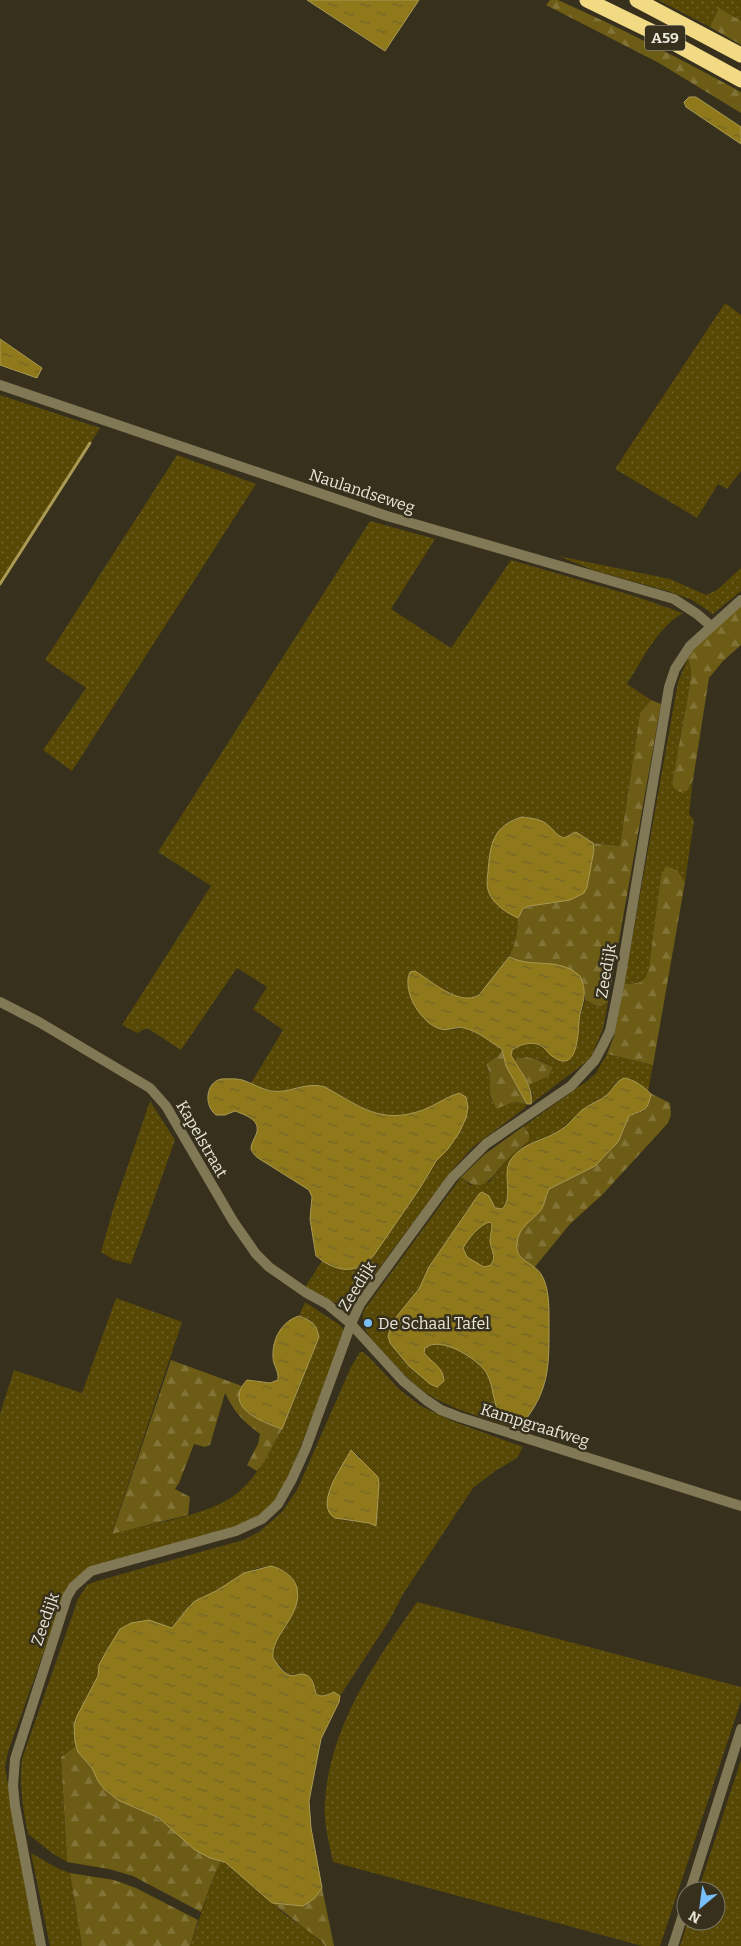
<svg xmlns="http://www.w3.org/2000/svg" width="741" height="1946" viewBox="0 0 741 1946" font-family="Bitter,serif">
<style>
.grass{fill:url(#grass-dots);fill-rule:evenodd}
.forest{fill:url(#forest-firs)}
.water{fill:url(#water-ripples);stroke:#aa9a54;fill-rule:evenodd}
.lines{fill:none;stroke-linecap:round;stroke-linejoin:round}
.stream{stroke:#aa9a54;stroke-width:3}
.minor{stroke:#817856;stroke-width:10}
.motorway{stroke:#f1da83;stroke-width:15}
.poi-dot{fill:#79bff8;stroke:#36301c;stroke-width:2}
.labels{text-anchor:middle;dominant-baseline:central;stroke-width:5;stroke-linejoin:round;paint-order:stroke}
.shield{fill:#36301c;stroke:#b4afa1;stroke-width:1}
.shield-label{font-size:15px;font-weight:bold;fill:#eae6da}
.street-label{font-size:16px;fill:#eae6da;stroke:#36301c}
.poi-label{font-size:16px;fill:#eae6da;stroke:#36301c;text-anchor:start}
</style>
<defs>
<pattern id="grass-dots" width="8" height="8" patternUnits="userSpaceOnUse" patternTransform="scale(1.25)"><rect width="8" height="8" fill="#574806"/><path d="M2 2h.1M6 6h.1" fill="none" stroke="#6f622a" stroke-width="1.8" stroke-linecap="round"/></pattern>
<pattern id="forest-firs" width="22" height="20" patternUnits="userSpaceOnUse" patternTransform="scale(1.25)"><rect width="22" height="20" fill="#6d5c16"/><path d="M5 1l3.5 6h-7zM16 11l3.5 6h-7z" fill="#827337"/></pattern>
<pattern id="water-ripples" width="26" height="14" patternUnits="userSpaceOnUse" patternTransform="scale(1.25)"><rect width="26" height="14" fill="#8f791a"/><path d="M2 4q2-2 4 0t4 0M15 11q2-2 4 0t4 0" fill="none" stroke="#72642a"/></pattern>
</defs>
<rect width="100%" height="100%" fill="#36301c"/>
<g class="grass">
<polygon points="658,0 741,0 741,21 719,9 710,27"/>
<polygon points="725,303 741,315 741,471 727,489 718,484 697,518 615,469"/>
<polygon points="0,395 100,428 0,586"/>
<polygon points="177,455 256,484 72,771 43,750 86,688 45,660"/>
<path d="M370,521L435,539L391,609L451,648L511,560L631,595L683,613C657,628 643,659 627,684L651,700L640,713L620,846L593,843L585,837L571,834L565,838C548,832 545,815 522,817C492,821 488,855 488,878C488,884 488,891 491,897C497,906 508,913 518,918C518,928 517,939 513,949C510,957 479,998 471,999C453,1000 430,979 415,971L410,972C404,984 415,1010 424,1019C429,1023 443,1029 449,1030C456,1031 461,1026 468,1029C480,1034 491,1042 502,1049L499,1055L486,1064L492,1081L490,1096L496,1108L514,1102L527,1104L525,1108L473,1147L453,1169L359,1295C342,1314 323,1297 305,1287L322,1261C343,1272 358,1276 374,1255L420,1188L436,1161L448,1149L451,1096C395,1129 378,1117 325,1087C307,1081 292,1092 274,1091C266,1090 258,1086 251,1083L283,1030L253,1009L267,987L237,968L181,1050L147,1028L137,1033L122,1025L211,886L158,852Z"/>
<polygon points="558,556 670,579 706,595 717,590 741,568 741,591 713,614 692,600 671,592 593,570"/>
<polygon points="688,658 691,670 690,684 672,784 691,786 693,780 689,814 694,820 685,882 677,870 647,978 639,983 624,984 678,682"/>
<path d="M585,1000L600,1007L608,1002L603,1029L590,1059L531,1104L533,1095L529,1085L549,1076L553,1067C542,1060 525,1052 514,1061L511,1055L512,1050C529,1039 539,1041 552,1056L579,1020Z"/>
<path d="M607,1054L653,1065L648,1092L632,1080L624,1078L615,1083L609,1093L582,1110L559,1131L531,1143L516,1154L507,1169V1200L505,1206L502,1209L495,1208L489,1196L479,1194L429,1267L419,1289L409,1302L388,1336L431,1359L425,1356L424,1348C432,1341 441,1344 450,1347C470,1352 486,1368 493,1388C499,1405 495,1410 509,1426C483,1418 449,1408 426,1393C409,1381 395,1365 381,1350C370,1338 359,1327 364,1310L461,1177L470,1185L489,1182L510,1156L526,1144L529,1134L524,1126L587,1081L596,1073Z"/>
<polygon points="150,1101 175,1140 131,1264 114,1260 101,1252 114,1206"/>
<path d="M490,1222L492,1224C491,1230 490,1235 490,1241C491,1251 497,1255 491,1265L483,1267L467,1257L463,1248C468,1239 480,1224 490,1222Z"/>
<path d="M116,1298L182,1322L112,1533C147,1525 199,1517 229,1499C273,1472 300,1384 319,1337L311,1320L299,1316L305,1302L340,1325L344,1330L343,1339L287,1481L275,1501L245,1527L88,1570L63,1598L8,1752L5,1767L36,1946H0V1414L14,1370L82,1393Z"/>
<path d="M360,1352H363L369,1357L399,1389L421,1406L452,1421L523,1447L517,1458L495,1471L473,1488L403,1594L389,1621L340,1696L334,1692C327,1695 322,1698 315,1694L314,1683L303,1674L289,1675L273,1658C270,1637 298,1618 298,1594C298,1585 293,1577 285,1572C260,1557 236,1579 216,1591C207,1597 197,1600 189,1607C183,1613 178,1621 172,1628L149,1620L138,1621L120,1629L99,1665L98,1676L74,1725L76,1746L61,1757L67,1862L52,1853L28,1834C23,1808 19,1785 22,1759L78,1599L87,1585L97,1581L243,1540L259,1532L282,1512L297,1490L351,1367ZM351,1450L360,1457L369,1523L341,1520Z"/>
<path d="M417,1602L741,1687V1701L660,1946H642L333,1862C329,1842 323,1821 325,1801C330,1726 375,1662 417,1602Z"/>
<polygon points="741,1760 741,1946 680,1946 688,1921 716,1921 716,1891 698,1891"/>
<polygon points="31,1853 57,1868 70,1873 82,1946 50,1946"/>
<polygon points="221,1861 225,1862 284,1914 309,1931 325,1946 190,1946 214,1876"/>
</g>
<g class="forest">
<path d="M550,0H558C621,28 681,59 741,92V113L659,63L546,5Z"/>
<polygon points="719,8 741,21 741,45 710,27"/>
<polygon points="741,606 741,645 723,661 709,678 693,780 687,791 680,792 674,788 672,784 690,684 691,670 688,658 695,646"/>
<path d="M651,700L661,704L608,1002L600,1007L585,1000V994L535,964L521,962L509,957C513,949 516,940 517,931C518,927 517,923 518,919C522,901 555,903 570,900L594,850L593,843L620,846L640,713Z"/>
<path d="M666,866L677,870L685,882L653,1065L607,1054L614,1036L624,984C640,983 645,984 649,968L661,876Z"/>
<path d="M502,1049L506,1066L527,1104L514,1102L496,1109C495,1105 492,1101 491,1097C488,1085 493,1078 486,1064L499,1055Z"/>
<polygon points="527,1057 536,1059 553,1067 549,1076 529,1085 514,1061 518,1058"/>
<path d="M648,1092L670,1103L671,1115L668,1123L603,1194L570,1224L534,1268C515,1254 509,1242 527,1222C531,1218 536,1215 540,1211C545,1205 545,1196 549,1189L595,1166L618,1142L629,1116L644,1111L650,1095Z"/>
<path d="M524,1126L529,1134V1140C523,1147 514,1152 508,1159C492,1174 485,1198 461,1177L485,1154Z"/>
<path d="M171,1360L242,1386L240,1393L263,1422L282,1429L263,1464L257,1471L247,1465L258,1444L260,1434C242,1420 235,1413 225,1393L210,1445L205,1447L194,1444L179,1483L175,1489L190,1497L188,1515L112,1534Z"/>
<path d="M76,1746C79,1756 87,1760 92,1768C97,1774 97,1782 103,1788C117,1803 140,1807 157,1818C179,1831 196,1854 221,1861L214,1876L201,1912L133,1876L109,1869L67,1862L61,1757Z"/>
<polygon points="70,1873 114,1880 136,1888 198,1920 190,1946 82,1946"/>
<path d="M322,1888L334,1946H325L321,1941L272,1903C294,1906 308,1907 322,1888Z"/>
</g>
<g class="water">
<polygon points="307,0 419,0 385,51"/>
<polygon points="689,97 696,97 741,127 741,144 686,107 684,102"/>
<polygon points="0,339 42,368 37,378 0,365"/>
<path d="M522,817C532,818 542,819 549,826C555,831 556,835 564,838L576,832L593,843L594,850L587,887L584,893L570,900L530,906L523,909L518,918C507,913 496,906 490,895C486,888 487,880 488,872C490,845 493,825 522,817Z"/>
<path d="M509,957C535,969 557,956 580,976C589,997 581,1002 579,1021C578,1036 577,1075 552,1056C546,1052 545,1046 537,1044C528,1042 519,1045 512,1050L511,1055C519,1071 534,1085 531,1104H527L506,1066L502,1049C490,1042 478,1031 464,1028C457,1026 449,1031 441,1029C422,1025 401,991 410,972L415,971C432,981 459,1007 479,995Z"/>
<path d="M624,1078C635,1080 643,1086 651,1094C647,1113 644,1109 629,1116L618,1142L595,1166L549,1189C545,1196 545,1205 541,1210C531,1222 519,1226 517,1243C514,1260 534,1263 541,1274C549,1287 549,1305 549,1319C549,1366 551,1391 518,1429C510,1426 504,1423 500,1415C493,1404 494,1387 487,1374C479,1359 440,1335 425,1348L424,1353C432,1363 443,1366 444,1381L437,1387L430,1384L409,1366L390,1343L388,1336L391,1327L397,1316L419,1289L429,1267L479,1194L482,1192L489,1196L495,1208L502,1209C514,1198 502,1175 510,1161C521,1143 543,1141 559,1131C568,1126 574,1117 582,1110C590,1104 600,1101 608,1094C614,1088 615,1082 624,1078ZM490,1222L492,1224C492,1230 490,1235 490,1241C491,1251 497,1255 491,1265L484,1267L467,1257L463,1248C468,1239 480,1224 490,1222Z"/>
<path d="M221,1079C229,1079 238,1078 245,1081C253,1084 262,1089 271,1091C290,1094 305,1081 325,1087C361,1107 381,1125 423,1110C436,1105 446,1097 459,1093L466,1097L468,1107L466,1118L459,1133L448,1149L436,1161L420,1188L374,1255C358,1276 335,1272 316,1256L310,1219L312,1197L309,1190L258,1158C255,1156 252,1152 251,1149C251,1145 253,1141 255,1137C263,1121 248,1116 235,1111L225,1115H216C204,1106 205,1083 221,1079Z"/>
<path d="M299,1316C312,1321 316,1323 319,1337L282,1429C262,1422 222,1407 247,1380L270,1383L278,1380C279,1370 273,1366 273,1357C272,1339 282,1321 299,1316Z"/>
<path d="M351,1450L378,1477L379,1484L376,1526L369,1523L335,1518C313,1505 343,1466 351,1450Z"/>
<path d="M271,1566C282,1569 294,1576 297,1588C303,1616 270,1635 273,1658C277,1663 282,1672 289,1675C294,1677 297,1674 301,1674C313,1674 314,1686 316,1694C322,1698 327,1695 334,1692L340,1696L339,1702L321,1739L309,1801L311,1828L322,1888L315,1898L303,1906L272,1903L225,1862L210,1858L195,1850L159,1818L118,1800L104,1789L98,1781L92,1768L78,1752L75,1742L74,1725L77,1716L98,1676L99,1665L106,1652L120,1629L131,1623L149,1620L172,1628L187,1609L195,1601L216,1591L244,1573Z"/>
</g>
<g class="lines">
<polyline class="stream" points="0,584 90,443"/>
<g class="minor">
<polyline points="0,385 387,516 674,599 697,614 711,626"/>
<polyline points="0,1002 39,1022 150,1088 166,1106 233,1221 256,1254 269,1267 305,1292 327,1304 351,1324 403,1381 426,1400 441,1410 459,1417 741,1506"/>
<polyline points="690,1891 741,1729"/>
<polyline points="41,1946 15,1806 13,1786 15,1759 67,1597 73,1587 91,1571 236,1531 262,1519 278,1504 292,1479 306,1448 351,1324 360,1304 452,1178 486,1144 571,1086 595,1060 603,1045 610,1031 620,981 669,687 675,669 690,646 741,600"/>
<polyline points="673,1946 686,1905"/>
</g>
<g class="motorway">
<polyline points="587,0 657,34 741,80"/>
<polyline points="637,0 741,55"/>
</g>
</g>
<circle class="poi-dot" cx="368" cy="1323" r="5"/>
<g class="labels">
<rect class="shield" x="645" y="25.5" width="40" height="25" rx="4"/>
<g class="shield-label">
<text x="665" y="38">A59</text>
</g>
<g class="street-label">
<text transform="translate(362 491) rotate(18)">Naulandseweg</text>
<text transform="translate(606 971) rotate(-80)">Zeedijk</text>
<text transform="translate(202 1139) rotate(60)">Kapelstraat</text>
<text transform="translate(357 1286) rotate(-58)">Zeedijk</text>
<text transform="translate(535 1425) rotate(17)">Kampgraafweg</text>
<text transform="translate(45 1619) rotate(-71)">Zeedijk</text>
</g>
<g class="poi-label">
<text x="378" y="1323">De Schaal Tafel</text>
</g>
</g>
<g transform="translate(701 1906) rotate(209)"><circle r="24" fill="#36301c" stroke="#7e7968"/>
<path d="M0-4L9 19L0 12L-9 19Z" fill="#79bff8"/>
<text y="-8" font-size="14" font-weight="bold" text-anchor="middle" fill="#eae6da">N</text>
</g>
</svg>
